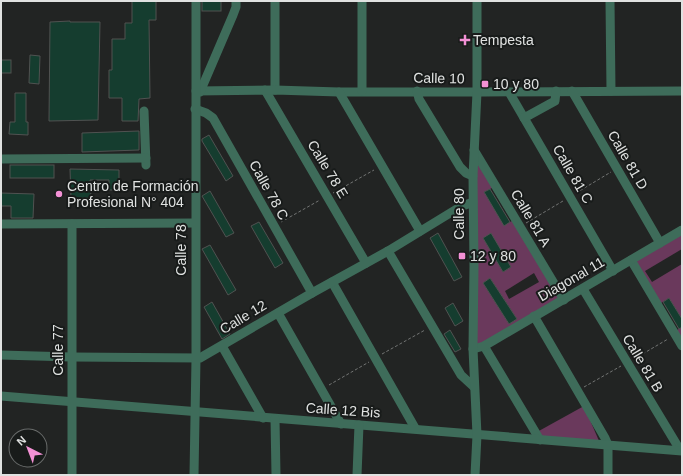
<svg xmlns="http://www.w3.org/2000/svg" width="683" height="476" viewBox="0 0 683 476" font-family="Arial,sans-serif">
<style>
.green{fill:#6a395c;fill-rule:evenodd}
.building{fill:#153d2f;stroke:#505251}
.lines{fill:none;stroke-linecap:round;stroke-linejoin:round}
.path{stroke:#727473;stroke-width:1;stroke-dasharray:3 2;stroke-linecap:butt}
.minor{stroke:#3e6c5a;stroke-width:9}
.poi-dot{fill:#f391d5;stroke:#181b1a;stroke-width:1.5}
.labels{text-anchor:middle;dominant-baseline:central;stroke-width:4;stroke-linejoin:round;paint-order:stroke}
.poi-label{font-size:14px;fill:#e0e2e1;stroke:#181b1a;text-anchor:start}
.street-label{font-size:14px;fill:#e0e2e1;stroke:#181b1a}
</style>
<rect width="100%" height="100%" fill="#222423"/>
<g class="green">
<path d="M474,150L564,300L473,349ZM492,188L512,221L504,225L484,192ZM491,234L511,267L503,272L483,238ZM534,273L539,282L509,299L505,291ZM490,278L517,319L509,324L483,283Z"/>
<polygon points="682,234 682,249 645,271 652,282 682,264 682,319 669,298 661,303 677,330 682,327 682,343 634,262"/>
<polygon points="584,406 599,441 541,439 537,432"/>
</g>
<g class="building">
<polygon points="132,1 156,1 156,20 149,20 150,98 139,99 138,121 122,121 122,98 109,98 109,70 112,70 112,39 125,39 125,23 132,23"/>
<rect x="202" y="1" width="19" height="10"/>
<polygon points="70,21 70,22 100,22 98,120 49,121 50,22"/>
<polygon points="30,55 40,56 39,84 29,83"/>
<rect x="1" y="60" width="10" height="13"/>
<polygon points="15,93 26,93 26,122 28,122 28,135 9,134 10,122 15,122"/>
<polygon points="139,131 139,150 82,152 82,133"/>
<polygon points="209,135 233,176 226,181 202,141 202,139"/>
<rect x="10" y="165" width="44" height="13"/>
<polygon points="70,169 119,170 119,190 109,190 109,180 90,180 91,198 71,199"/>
<polygon points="490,189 510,222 504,226 484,192"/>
<polygon points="210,191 234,233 226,237 202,196"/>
<polygon points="1,193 34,194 33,218 11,218 11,206 1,206"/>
<polygon points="259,222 283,263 275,268 251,226"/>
<polygon points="438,233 462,277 454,281 430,238"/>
<polygon points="491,233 511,267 503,272 483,238"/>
<polygon points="210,245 236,290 228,295 202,249"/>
<polygon points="490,278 517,319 509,324 483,283"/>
<polygon points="669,298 682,319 682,327 679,329 663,302"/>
<polygon points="212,302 230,334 222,339 204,307"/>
<polygon points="453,303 463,321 455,326 445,308"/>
<polygon points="450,330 461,349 455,352 444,334"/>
</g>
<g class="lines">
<g class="path">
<polyline points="333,193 374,170"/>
<polyline points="576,193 611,172"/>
<polyline points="281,222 320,200"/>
<polyline points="526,223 563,201"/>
<polyline points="382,354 425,330"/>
<polyline points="634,359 668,339"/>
<polyline points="329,385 369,362"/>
<polyline points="584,387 621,366"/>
</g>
<g class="minor">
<polyline points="610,1 611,91"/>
<polyline points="265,90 366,263"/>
<polyline points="275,90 275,1"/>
<polyline points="196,91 275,90 339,92 485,92 682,91"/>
<polyline points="362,91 362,1"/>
<polyline points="417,91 419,99 460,167 466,173 473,176"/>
<polyline points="572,91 660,243"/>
<polyline points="200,92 233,15 236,7 236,1"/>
<polyline points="339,92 420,231"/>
<polyline points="509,92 613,271"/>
<polyline points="195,109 206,113 213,118 312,293"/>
<polyline points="144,111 146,165"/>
<polyline points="524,118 555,101 556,91"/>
<polyline points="474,150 564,300"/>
<polyline points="1,159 146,158"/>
<polyline points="1,224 195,223"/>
<polyline points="388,251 461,375 474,387"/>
<polyline points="631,260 682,346"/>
<polyline points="332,282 415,428"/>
<polyline points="583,289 680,450"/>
<polyline points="278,313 341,424"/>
<polyline points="534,316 605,438 608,445 608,475"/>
<polyline points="222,346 263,418"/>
<polyline points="484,346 540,440"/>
<polyline points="473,349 484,346 682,230"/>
<polyline points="1,355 72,357 200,358 312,293 388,251 460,207 473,202"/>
<polyline points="1,396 682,451"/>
<polyline points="275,419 276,475"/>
<polyline points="72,475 72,224"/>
<polyline points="194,475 196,359 196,1"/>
<polyline points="357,475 359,425"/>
<polyline points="475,475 477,435 473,349 474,266 473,176 477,92 477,1"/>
</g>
</g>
<g class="poi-dot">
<path d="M463 34h4v4h4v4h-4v4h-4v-4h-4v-4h4z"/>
<rect x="481" y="80" width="8" height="8" rx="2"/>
<circle cx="59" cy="194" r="4"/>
<rect x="458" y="252" width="8" height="8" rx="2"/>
</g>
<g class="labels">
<g class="poi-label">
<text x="473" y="40">Tempesta</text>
<text x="493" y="84">10 y 80</text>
<text x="67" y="186">Centro de Formación<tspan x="67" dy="16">Profesional N° 404</tspan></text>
<text x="470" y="256">12 y 80</text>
</g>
<g class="street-label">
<text transform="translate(439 78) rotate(1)">Calle 10</text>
<text transform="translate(628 160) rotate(60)">Calle 81 D</text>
<text transform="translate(328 169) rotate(59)">Calle 78 E</text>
<text transform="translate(573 174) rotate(60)">Calle 81 C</text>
<text transform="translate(269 190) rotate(61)">Calle 78 C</text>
<text transform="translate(459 214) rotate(-90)">Calle 80</text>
<text transform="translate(531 218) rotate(59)">Calle 81 A</text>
<text transform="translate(181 250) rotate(-90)">Calle 78</text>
<text transform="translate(571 279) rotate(-30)">Diagonal 11</text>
<text transform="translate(243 317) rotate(-31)">Calle 12</text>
<text transform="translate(58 350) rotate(-90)">Calle 77</text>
<text transform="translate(643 363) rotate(59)">Calle 81 B</text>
<text transform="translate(343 410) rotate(4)">Calle 12 Bis</text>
</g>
</g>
<rect width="683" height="476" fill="none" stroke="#e0e2e1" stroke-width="4"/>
<g transform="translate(28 448) rotate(318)"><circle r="19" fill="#181b1a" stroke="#686b6a"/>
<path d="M0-3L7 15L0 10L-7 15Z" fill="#f391d5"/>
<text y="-6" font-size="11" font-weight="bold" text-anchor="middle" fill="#e0e2e1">N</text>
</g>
</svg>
